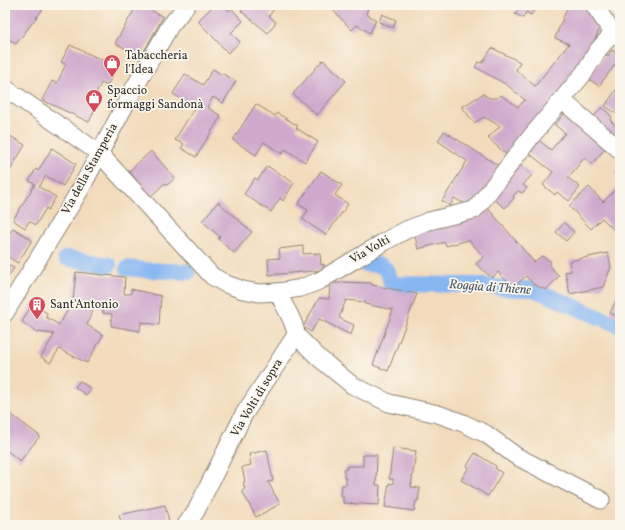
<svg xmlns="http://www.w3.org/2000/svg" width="625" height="530" viewBox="0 0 625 530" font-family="Vollkorn,serif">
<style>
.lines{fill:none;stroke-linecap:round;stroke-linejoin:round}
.canal{stroke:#86b6f2;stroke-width:16}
.building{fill:#cfaace}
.minor-casing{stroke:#8e8374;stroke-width:19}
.minor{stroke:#fff;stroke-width:17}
.labels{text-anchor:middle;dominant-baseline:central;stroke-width:3.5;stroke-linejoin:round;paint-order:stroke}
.poi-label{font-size:12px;fill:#2b2b2b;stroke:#fbf7ec;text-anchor:start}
.street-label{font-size:12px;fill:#2b2b2b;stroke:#fbf7ec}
.water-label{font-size:13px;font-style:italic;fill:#465567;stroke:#fbf7ec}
</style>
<rect width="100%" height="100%" fill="#fbf7ec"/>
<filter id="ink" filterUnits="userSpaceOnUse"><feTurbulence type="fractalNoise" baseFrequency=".025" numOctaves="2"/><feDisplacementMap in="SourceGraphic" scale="8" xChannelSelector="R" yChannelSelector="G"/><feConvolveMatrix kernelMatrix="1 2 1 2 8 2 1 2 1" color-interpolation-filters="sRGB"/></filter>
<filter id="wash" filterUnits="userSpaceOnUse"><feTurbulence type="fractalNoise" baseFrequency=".012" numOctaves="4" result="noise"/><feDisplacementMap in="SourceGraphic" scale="16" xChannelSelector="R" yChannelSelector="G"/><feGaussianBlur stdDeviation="0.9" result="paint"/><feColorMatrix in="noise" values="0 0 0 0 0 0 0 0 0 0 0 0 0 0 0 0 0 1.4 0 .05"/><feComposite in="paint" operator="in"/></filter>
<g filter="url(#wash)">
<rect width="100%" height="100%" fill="#f2dbbc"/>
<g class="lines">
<g class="canal">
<polyline points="66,258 109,265"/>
<path d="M365,264C382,264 388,265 391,284L476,285L513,289H533L620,326"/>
<polyline points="127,268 146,270 188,272"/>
</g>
</g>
<g id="blocks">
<g class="building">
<polygon points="7,5 46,5 16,44 5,36 5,8"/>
<polygon points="137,5 142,5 163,17 141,57 115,43"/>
<polygon points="214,5 223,5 229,11 231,8 243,21 231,33 240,42 228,53 198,21"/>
<polygon points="245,5 275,5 276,6 269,16 276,22 268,33 241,11"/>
<polygon points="328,5 369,5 366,14 376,20 370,33 357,25 352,30"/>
<polygon points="521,5 538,5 531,15 526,12 523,18 515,14"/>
<polygon points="563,5 586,5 601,26 581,70 508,156 488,138 500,126 484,117 474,123 462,107 483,94 489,98 497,98 501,95 518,107 525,100 507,85 475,67 478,62 482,63 492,48 520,62 516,70 535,86 569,44 555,38 567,8"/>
<polygon points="620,11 620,20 616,18"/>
<polygon points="382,14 396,20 393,28 379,22"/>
<polygon points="70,45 117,67 107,86 101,83 93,101 98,103 89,122 42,100 52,81 57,83 66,64 61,62"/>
<polygon points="612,50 620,56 620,58 599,86 589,79 605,54 608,56"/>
<polygon points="323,60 346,81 317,115 293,94"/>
<polygon points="213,69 222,75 223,74 236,81 223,103 213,97 207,107 221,116 196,157 181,148 184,144 175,140 195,107 173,94 185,74 203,85"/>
<polygon points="616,90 620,93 620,110 617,114 605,106"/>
<polygon points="256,104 275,116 277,113 298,126 296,128 318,142 305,162 285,149 282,154 264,142 256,155 233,140"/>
<polygon points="602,107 612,117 610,120 620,130 620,145 592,119"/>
<polygon points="566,111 608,145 592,164 584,158 568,178 580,187 569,201 557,192 555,195 543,185 553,172 526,151 536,138 551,150 565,133 555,125"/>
<polygon points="444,131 502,168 474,208 454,198 450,206 442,201 467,161 438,141"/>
<polygon points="5,133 25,145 5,179"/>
<polygon points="52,148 76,164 63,186 46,176 39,187 56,197 48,210 46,208 36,225 29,221 25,228 13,220 35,184 29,181 36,169 38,171"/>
<polygon points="151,151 175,178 167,185 165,183 150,197 129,171"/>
<polygon points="518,163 532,175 523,185 527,188 522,193 518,191 513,196 514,198 505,208 491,197"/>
<polygon points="267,166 294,183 283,201 280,198 271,212 244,194 255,178 258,180"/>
<polygon points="620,167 620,176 615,172"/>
<polygon points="321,171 342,185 335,195 348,204 326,235 302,219 308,210 298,204"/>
<polygon points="620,185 620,232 618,234 602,218 591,229 569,206 589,187 603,202"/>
<polygon points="218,202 252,232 234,253 218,239 220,237 202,221"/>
<polygon points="485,205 534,262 542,256 551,262 549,265 559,276 546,290 533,284 526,276 513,288 498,272 492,278 476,264 484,257 469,240 446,246 445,242 418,249 414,232"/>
<polygon points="564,223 574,232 566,241 556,232"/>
<polygon points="13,228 32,240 18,263 5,255 5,241"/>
<polygon points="303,246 303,254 320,253 321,265 324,264 324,270 269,275 268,259 280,258 279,249"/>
<polygon points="608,253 611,267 603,287 570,294 565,272 571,271 569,261"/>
<polygon points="5,263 14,268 5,282"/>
<polygon points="76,272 125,277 124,294 131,294 131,289 161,296 159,325 141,322 140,331 111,326 112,314 103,313 103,307 95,305 87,325 103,335 87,363 59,349 50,363 41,357 53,337 54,334 37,332 22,322 32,304 47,313 46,317 59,325 73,301"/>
<polygon points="341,282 371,283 372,285 417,294 388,371 373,365 393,310 365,304 365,302 346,300 339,318 354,325 351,335 319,319 311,332 303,327 319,298 329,299 330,283 341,283"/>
<polygon points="620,291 620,318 610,313"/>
<polygon points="80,381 91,389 86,395 75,387"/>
<polygon points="5,410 40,436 20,461 5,449"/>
<polygon points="393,448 416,451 411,487 420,488 418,501 416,501 414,511 385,507 389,483 393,484 393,479 389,479"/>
<polygon points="267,450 273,481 268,482 280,504 256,517 242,491 245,489 243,483 245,482 242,467 251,465 249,454"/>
<polygon points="475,453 496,466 495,468 502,473 488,496 461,480 469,467 467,466"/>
<polygon points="363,455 377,455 376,485 380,485 379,505 343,503 343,496 341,496 342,485 346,485 346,478 344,478 344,469 347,469 347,466 363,466"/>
<polygon points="165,505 169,522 154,525 122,525 119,515"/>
</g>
</g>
</g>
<g filter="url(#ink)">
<use href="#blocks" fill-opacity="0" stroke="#8e8374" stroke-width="1"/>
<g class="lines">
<defs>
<g id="minor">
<polyline points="594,5 613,33 620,37"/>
<polyline points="5,88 99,153 212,276 226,284 243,290 259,293 278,292 301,288 319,281 384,242 406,230 429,221 474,210 478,206 530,138 584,73 598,50 613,33"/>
<polyline points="562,100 620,150"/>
<polyline points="5,313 80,190 132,92 170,26 187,5"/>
<polyline points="296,335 319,358 352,385 389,403 438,414 463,423 486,434 516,456 601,500"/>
<path d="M186,525L196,511L244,414L296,335C295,320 283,306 278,292"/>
</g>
</defs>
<use href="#minor" class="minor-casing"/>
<use href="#minor" class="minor"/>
</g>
</g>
<defs>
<symbol id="shop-pin" viewBox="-11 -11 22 30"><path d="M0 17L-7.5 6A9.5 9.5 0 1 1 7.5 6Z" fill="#d1495b" stroke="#fbf7ec"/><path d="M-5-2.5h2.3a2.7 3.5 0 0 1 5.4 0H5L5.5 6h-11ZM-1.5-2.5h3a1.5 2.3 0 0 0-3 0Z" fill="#fff"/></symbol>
<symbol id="building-pin" viewBox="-11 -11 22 30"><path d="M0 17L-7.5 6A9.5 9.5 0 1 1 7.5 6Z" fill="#d1495b" stroke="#fbf7ec"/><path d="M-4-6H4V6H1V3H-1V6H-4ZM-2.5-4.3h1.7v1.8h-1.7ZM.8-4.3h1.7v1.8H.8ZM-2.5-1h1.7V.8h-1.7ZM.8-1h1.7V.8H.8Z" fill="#fff"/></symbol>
</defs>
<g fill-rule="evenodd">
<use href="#shop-pin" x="102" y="53" width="20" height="27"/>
<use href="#shop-pin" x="84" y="88" width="20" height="27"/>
<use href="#building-pin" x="27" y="295" width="20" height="27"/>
</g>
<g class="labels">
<g class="poi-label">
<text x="125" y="56">Tabaccheria<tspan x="125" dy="14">l'Idea</tspan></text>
<text x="107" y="91">Spaccio<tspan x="107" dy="14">formaggi Sandonà</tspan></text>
<text x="50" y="305">Sant'Antonio</text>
</g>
<g class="street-label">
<text transform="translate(90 169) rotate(-61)">Via della Stamperia</text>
<text transform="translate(370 250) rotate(-30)">Via Volti</text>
<text transform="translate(257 398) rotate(-59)">Via Volti di sopra</text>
</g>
<g class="water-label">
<text transform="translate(490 288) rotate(4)">Roggia di Thiene</text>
</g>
</g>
<rect width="625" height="530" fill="none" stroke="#fbf7ec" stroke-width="20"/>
</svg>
